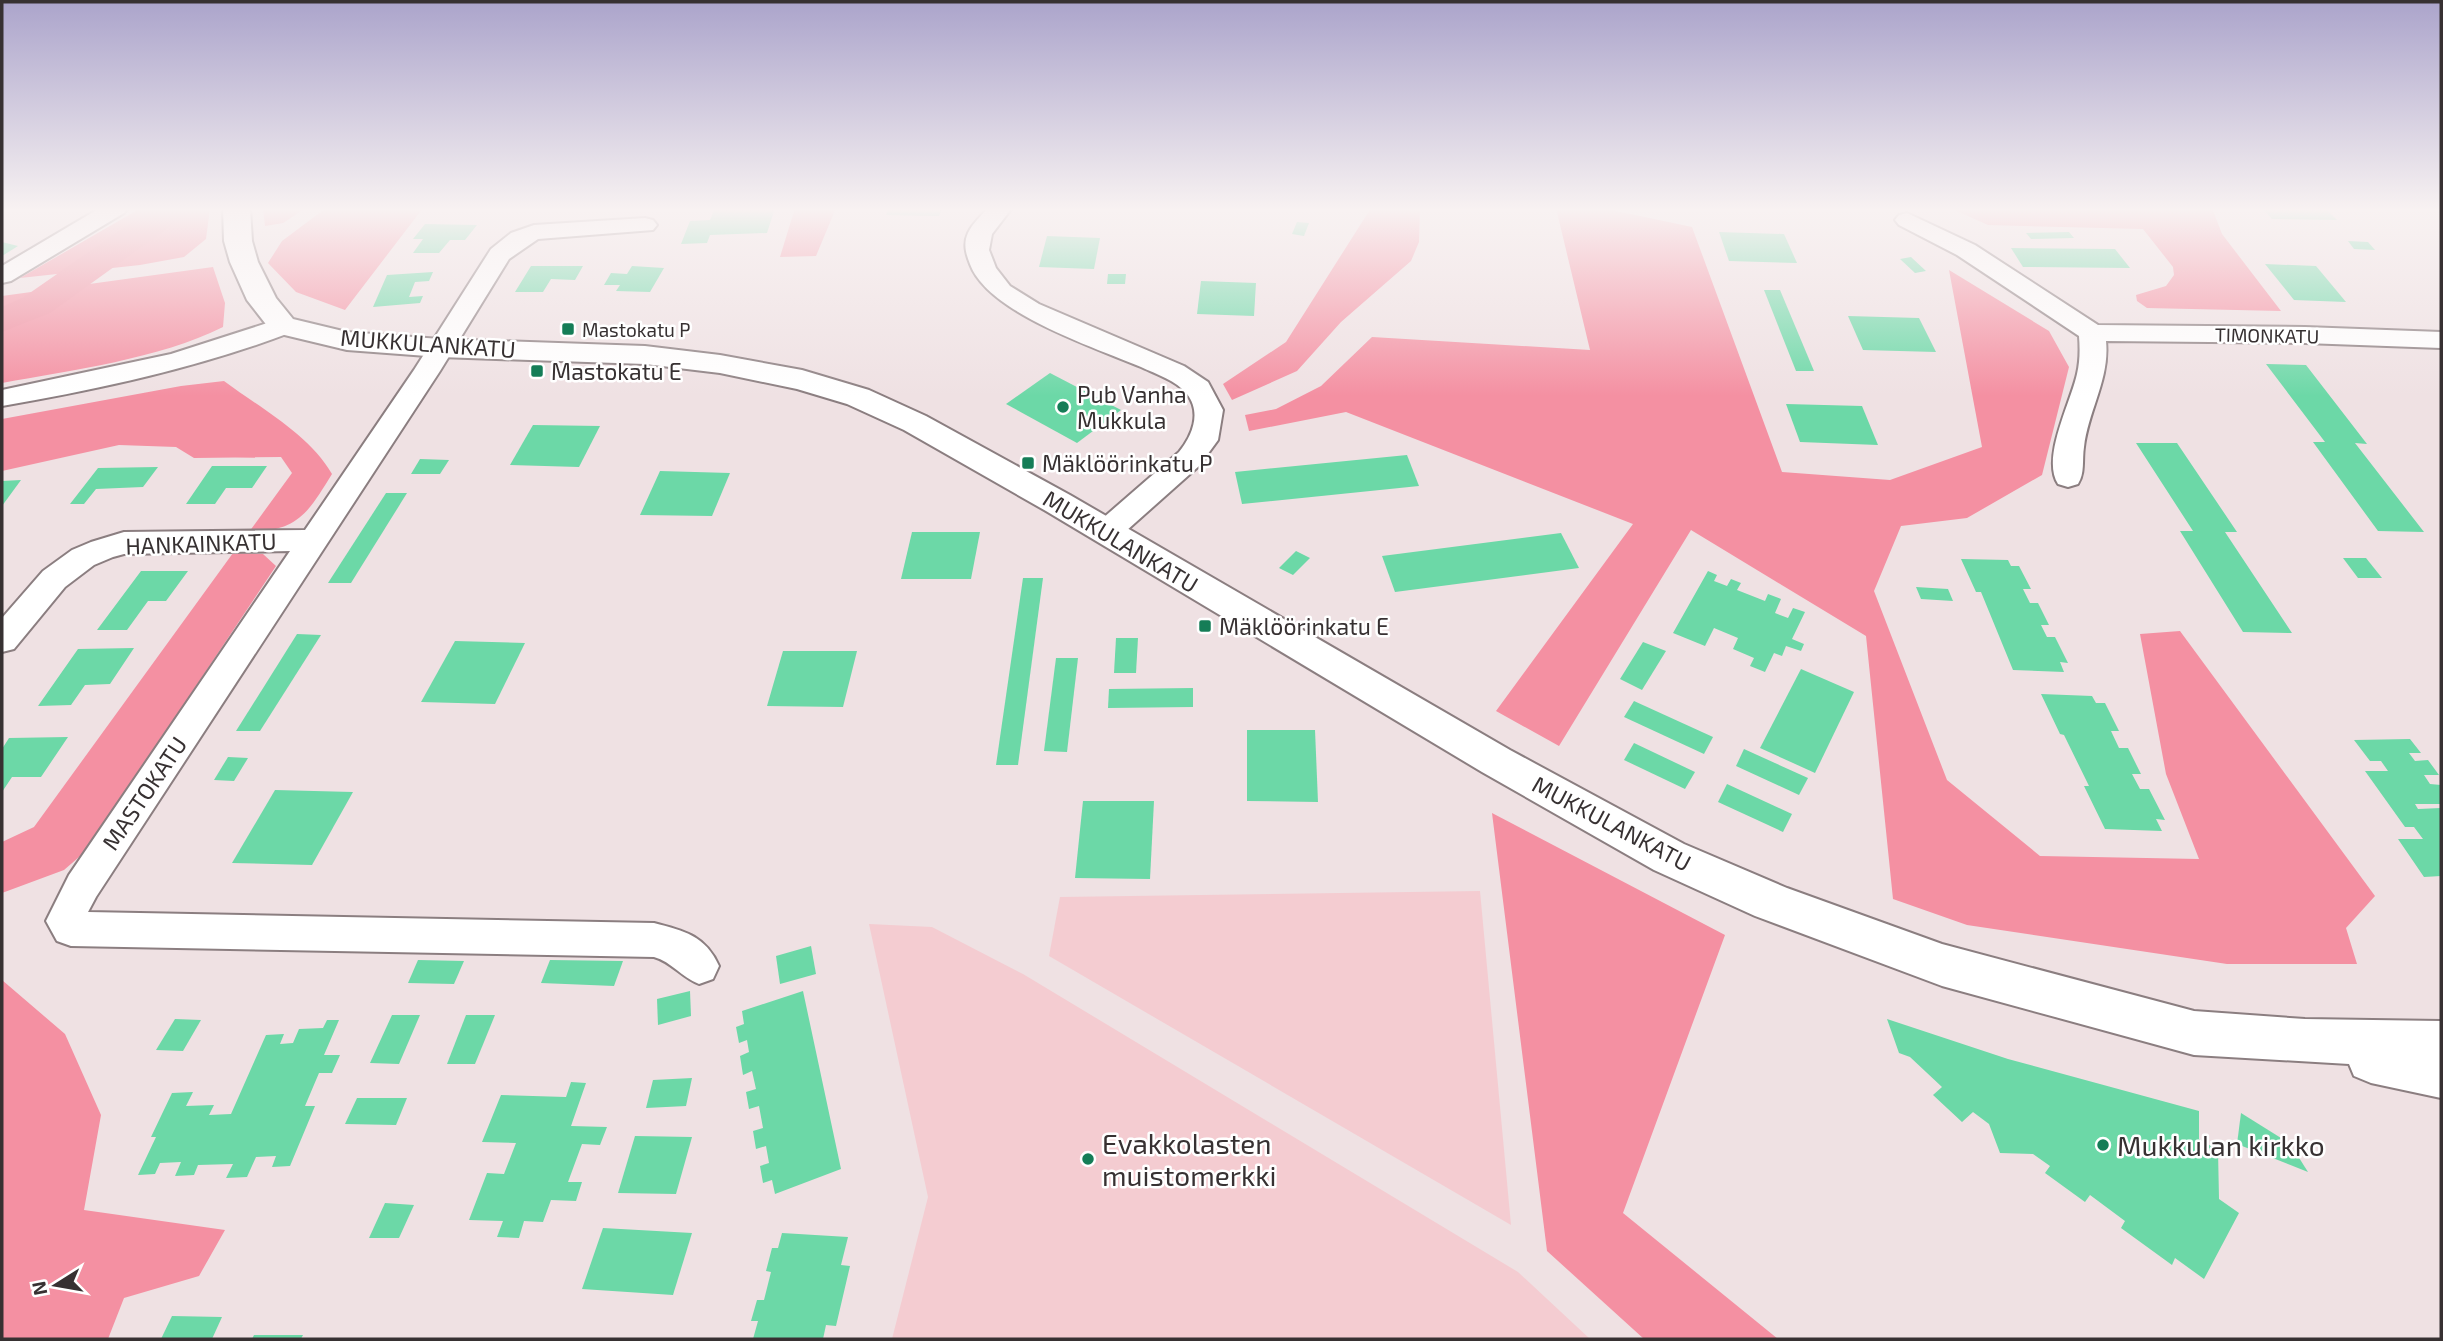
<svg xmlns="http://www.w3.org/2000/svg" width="2443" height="1341" viewBox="0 0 2443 1341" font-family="'Exo 2',sans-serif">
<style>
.green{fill:#f4ccd1}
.forest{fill:#f490a2}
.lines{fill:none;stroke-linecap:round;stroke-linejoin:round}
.river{fill:#f18d9f;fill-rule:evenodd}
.building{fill:#6cd8a7}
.street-casing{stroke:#8b7e80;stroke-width:4}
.secondary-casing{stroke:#8b7e80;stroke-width:4}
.street{fill:#fff;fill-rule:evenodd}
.secondary{fill:#fff;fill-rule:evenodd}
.poi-dot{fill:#157d57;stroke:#fff;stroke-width:2.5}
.labels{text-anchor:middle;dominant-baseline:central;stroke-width:5;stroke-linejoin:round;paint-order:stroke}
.far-poi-label{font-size:19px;fill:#373132;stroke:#fff;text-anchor:start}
.far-street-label{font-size:19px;fill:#373132;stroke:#fff}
.street-label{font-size:23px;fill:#373132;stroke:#fff}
.poi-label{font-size:23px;fill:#373132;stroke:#fff;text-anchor:start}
.near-poi-label{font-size:28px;fill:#373132;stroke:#fff;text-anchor:start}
</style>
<rect width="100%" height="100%" fill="#efe1e3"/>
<g class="green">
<polygon points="1480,891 1511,1225 1049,956 1060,897"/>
<polygon points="869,924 932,927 1023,974 1518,1272 1590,1339 892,1339 928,1197"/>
</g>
<g class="forest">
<polygon points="141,208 210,208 206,239 184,257 140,265 20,278"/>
<polygon points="263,208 306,208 283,223 265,226"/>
<polygon points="326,208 491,208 492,209 423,208 345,310 296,292 268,263 282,241"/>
<polygon points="795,208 836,208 816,256 780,257"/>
<polygon points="1371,208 1420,208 1419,242 1411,261 1341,322 1297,371 1232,400 1223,384 1286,342"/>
<polygon points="1556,208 1602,208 1692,227 1782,472 1890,480 1982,447 1949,270 2049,331 2069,367 2042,475 1967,518 1901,526 1874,591 1947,780 2040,856 2199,859 2166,774 2140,634 2180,631 2375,896 2346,928 2357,964 2227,964 1967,925 1893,899 1866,636 1691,530 1559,746 1496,711 1633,524 1346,412 1249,431 1245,415 1276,409 1321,386 1372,337 1590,350"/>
<polygon points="1950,208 2212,208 2222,234 2281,311 2147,308 2137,301 2136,295 2166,286 2174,275 2173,267 2143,229 1988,225"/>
<path d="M213,267L225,303L223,327C159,359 72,370 2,383V296Z"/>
<path d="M224,381C260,408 309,434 332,474C308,513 298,531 249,532L292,473L281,457L194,458L176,447L119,445L2,471V419L181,386Z"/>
<polygon points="233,553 263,554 276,566 86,851 64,870 2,893 2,842 34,827"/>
<polygon points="1492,813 1725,935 1623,1213 1778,1339 1644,1339 1547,1251"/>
<polygon points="2,980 65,1034 101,1115 84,1210 225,1230 199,1276 124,1298 108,1339 2,1339"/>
</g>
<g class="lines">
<polygon class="river" points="152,208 191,208 186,215 50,313 2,332 2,307 24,297"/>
</g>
<g class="building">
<polygon points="715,208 775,208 767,233 710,235 707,243 681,244 690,221 710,220"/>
<polygon points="889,208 942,208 939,216 886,215"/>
<polygon points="2262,208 2325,208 2337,220 2272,219"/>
<polygon points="1297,222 1309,223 1304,236 1292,234"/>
<polygon points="425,224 477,225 465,240 450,240 439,253 413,253 423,239 413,239"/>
<polygon points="1719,232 1784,234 1797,263 1729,261"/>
<polygon points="2069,232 2074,238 2031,239 2026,233"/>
<polygon points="1047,236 1100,238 1094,269 1039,267"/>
<polygon points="2348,241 2368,242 2375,250 2354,249"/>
<polygon points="2,242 18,246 2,256"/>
<polygon points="2011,248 2115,249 2130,268 2023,267"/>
<polygon points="1911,257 1926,271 1915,273 1900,259"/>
<polygon points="2265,264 2316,266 2346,302 2294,300"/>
<polygon points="531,266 583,266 575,280 551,279 543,292 515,292"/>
<polygon points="632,266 664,268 650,292 616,291 620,285 604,285 611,273 627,274"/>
<polygon points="433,272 429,281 415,282 409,297 423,296 420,303 373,307 387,275"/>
<polygon points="1108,274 1126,274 1125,284 1107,284"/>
<polygon points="1201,281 1256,283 1254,316 1197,314"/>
<polygon points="1764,290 1780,290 1814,371 1796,371"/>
<polygon points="1848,316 1919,318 1936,352 1863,350"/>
<polygon points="2266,364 2306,365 2367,444 2355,443 2424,532 2378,531 2313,442 2325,442"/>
<polygon points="1050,373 1121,410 1077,443 1006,404"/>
<polygon points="1786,404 1862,406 1878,445 1800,442"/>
<polygon points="533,425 600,426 579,467 510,465"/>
<polygon points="2136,443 2177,443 2237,532 2225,532 2292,633 2243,632 2180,531 2193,531"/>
<polygon points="1407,455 1419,486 1242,504 1235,472"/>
<polygon points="420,459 449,460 440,474 411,474"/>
<polygon points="212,466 267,466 252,488 226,488 215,504 186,504"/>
<polygon points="158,467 143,487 96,489 84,504 70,504 98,468"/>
<polygon points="660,471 730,473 712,516 640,515"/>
<polygon points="21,480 2,506 2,481"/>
<polygon points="386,493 407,493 351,583 328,583"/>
<polygon points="912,532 980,532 971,579 901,579"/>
<polygon points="1561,533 1579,568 1395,592 1382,556"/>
<polygon points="1296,551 1310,558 1293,575 1279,568"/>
<polygon points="2343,558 2366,558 2382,578 2358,578"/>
<polygon points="1961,559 2008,560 2011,566 2019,566 2031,589 2023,589 2030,603 2038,603 2049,625 2041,625 2047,637 2055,637 2068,663 2060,662 2064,672 2013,670 1981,592 1976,592"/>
<polygon points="141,571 188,571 166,601 148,601 127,630 97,630"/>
<polygon points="1708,571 1717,575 1714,581 1727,586 1731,579 1741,583 1737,590 1765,601 1768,594 1781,599 1775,613 1788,618 1793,608 1805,612 1792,639 1804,644 1801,651 1786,646 1782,656 1774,653 1765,672 1750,666 1754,658 1733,649 1738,638 1714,628 1705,646 1673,633"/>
<polygon points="1023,578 1043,578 1018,765 996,765"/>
<polygon points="1916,587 1948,589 1953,601 1921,599"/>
<polygon points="297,634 321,635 260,731 236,731"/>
<polygon points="1116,638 1138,638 1136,673 1114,673"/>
<polygon points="455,641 525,643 495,704 421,702"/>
<polygon points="1643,642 1666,651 1642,690 1620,679"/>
<polygon points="134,648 110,684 85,685 71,705 38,706 78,649"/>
<polygon points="783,651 857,651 843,707 767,706"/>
<polygon points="1056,658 1078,658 1067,752 1044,751"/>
<polygon points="1801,669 1854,692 1815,773 1760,748"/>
<polygon points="1193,688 1193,707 1108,708 1109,689"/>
<polygon points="2041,694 2092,696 2096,703 2105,703 2119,731 2111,731 2119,748 2128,748 2141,774 2132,774 2140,789 2149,789 2165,820 2156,819 2162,831 2105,829 2084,786 2089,786 2064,735 2060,734"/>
<polygon points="1634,701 1713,737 1704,754 1624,717"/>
<polygon points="1247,730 1315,730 1318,802 1247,801"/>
<polygon points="68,737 41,777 12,777 2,792 2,749 9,738"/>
<polygon points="2410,739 2421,753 2409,753 2415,761 2428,760 2439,775 2424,775 2430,784 2441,785 2441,804 2415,804 2418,809 2441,808 2441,876 2424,877 2398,839 2423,839 2414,827 2405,827 2365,771 2388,771 2381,761 2370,761 2354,740"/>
<polygon points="1634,743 1695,772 1685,789 1624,760"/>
<polygon points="1744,749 1808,778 1799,795 1736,766"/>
<polygon points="228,757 248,758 234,781 214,780"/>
<polygon points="1727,784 1792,814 1783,832 1718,802"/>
<polygon points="275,790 353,792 312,865 232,863"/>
<polygon points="1083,801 1154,801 1150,879 1075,878"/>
<polygon points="811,946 816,974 780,984 776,956"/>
<polygon points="418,960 464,961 454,984 408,983"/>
<polygon points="550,960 623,961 614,986 541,983"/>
<polygon points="690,991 691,1016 658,1025 657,999"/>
<polygon points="803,991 841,1169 775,1194 772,1180 763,1183 760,1166 769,1163 766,1146 756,1149 753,1131 763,1128 759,1106 749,1109 746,1092 756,1089 752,1071 743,1075 740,1056 749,1052 747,1040 739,1043 736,1027 744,1024 742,1011"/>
<polygon points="392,1015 420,1015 399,1064 370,1063"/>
<polygon points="466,1015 495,1015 475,1064 447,1064"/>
<polygon points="175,1019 201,1020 183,1051 156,1050"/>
<polygon points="1887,1019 2008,1059 2199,1111 2199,1139 2218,1150 2219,1199 2239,1213 2204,1279 2175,1258 2172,1265 2121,1228 2125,1221 2090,1195 2085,1202 2045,1173 2050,1166 2033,1154 2000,1153 1989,1124 1973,1112 1962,1122 1933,1095 1942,1087 1910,1057 1899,1053"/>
<polygon points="327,1020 339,1020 324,1055 340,1055 332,1073 319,1073 305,1106 315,1106 290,1166 272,1167 276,1156 256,1157 247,1177 226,1178 233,1164 198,1165 194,1175 175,1176 181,1162 160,1163 155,1174 138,1175 156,1137 151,1137 172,1093 193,1092 186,1106 214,1105 209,1115 231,1114 266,1035 284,1034 280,1044 293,1043 299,1029 323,1028"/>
<polygon points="692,1078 686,1106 646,1108 653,1080"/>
<polygon points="571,1082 586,1083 571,1126 607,1127 600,1145 582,1144 568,1182 582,1182 576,1201 551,1200 543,1222 524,1221 519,1238 497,1237 503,1221 469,1220 487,1173 504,1174 516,1143 482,1142 501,1095 566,1097"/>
<polygon points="357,1098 407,1098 396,1125 345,1124"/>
<polygon points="2241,1113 2281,1138 2296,1153 2308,1172 2237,1144"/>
<polygon points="635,1136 692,1137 676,1194 618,1193"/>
<polygon points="385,1203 414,1205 399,1238 369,1238"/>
<polygon points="603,1228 692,1233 673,1295 582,1289"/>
<polygon points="782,1233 848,1237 841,1265 850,1266 836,1326 826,1325 823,1339 753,1339 758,1321 751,1321 757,1300 764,1300 771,1272 766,1271 772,1248 778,1248"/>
<polygon points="172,1316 222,1317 212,1339 161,1339"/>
<polygon points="254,1335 303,1335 301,1339 252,1339"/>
</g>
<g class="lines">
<defs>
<g id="street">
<polygon points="100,208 128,208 124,213 11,281 2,283 2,266"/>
<path d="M988,208H1012L992,234L989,250L996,268L1010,286L1039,304L1184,366L1208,382L1223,410L1218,440L1199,466L1117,539L1106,542L1095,539L1091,532L1095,525L1179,452C1192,436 1202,413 1187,394C1177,381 1156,374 1141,367C1094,347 988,313 970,264C966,254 963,244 968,233C972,224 982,215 988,208Z"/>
<path d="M1907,213L1975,245L2098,325L2305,327L2441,332V348L2305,343L2106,341C2110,379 2088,411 2084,447C2082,460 2085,473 2078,484L2068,487L2058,484C2041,458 2071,402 2077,374C2080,361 2080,349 2079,336L1957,255L1899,225L1895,220L1899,215Z"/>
<path d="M645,218L653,220L657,225L653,230L538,239L509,259L440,371L96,897L88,912L654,923C684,931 705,935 719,966L713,979L699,984C681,977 672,962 654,957L71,946L57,941L46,921L69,875L290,551L124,554L113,557L94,565L65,587L14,649L2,652V618L43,571L72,550L91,542L124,532L305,530L414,370L491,249L511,233L534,225Z"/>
<path d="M283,318L292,320L296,326L292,332C198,368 100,389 2,406V390L171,354Z"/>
</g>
<polygon id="secondary" points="223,208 250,208 252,241 258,262 276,298 293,319 347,332 440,339 645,346 720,355 802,370 869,390 926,416 1070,495 1510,750 1684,844 1787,888 1942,944 2194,1011 2305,1019 2441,1021 2441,1098 2371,1083 2354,1076 2349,1064 2194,1055 1942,986 1755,916 1654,870 1482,772 1046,511 904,430 847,404 797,389 720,373 645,364 440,357 347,350 272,332 247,300 230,262 224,241"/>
</defs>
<use href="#street" class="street-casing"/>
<use href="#secondary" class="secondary-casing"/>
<use href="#street" class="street"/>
<use href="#secondary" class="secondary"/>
</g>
<linearGradient id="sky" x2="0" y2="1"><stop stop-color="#aba4cb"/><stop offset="0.53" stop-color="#f8f2f2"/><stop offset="1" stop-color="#f8f2f2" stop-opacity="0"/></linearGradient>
<rect width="2443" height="396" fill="url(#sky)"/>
<g class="poi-dot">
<rect x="561" y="322" width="14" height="14" rx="3.5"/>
<rect x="530" y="364" width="14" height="14" rx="3.5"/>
<circle cx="1063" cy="407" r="7"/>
<rect x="1021" y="456" width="14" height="14" rx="3.5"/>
<rect x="1198" y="619" width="14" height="14" rx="3.5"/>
<circle cx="2103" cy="1145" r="7"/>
<circle cx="1088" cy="1159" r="7"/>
</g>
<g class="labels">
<g class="far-poi-label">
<text x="582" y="329">Mastokatu P</text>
</g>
<g class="far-street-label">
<text transform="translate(2267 335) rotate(1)">TIMONKATU</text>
</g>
<g class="street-label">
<text transform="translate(428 343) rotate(4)">MUKKULANKATU</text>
<text transform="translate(1121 541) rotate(31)">MUKKULANKATU</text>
<text transform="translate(201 543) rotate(-2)">HANKAINKATU</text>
<text transform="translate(144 793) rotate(-56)">MASTOKATU</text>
<text transform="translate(1612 823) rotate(28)">MUKKULANKATU</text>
</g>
<g class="poi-label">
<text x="551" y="371">Mastokatu E</text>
<text x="1077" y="394">Pub Vanha<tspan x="1077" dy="26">Mukkula</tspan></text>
<text x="1042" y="463">Mäklöörinkatu P</text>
<text x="1219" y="626">Mäklöörinkatu E</text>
</g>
<g class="near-poi-label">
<text x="1102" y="1143">Evakkolasten<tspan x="1102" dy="32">muistomerkki</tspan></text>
<text x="2117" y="1145">Mukkulan kirkko</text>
</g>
</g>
<rect width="2443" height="1341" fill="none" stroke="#373132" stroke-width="7"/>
<g transform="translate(56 1285) rotate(259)" stroke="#ffffff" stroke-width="5" paint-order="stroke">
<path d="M0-5L12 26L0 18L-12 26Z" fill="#373132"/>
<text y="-10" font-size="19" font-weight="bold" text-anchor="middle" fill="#373132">N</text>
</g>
</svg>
